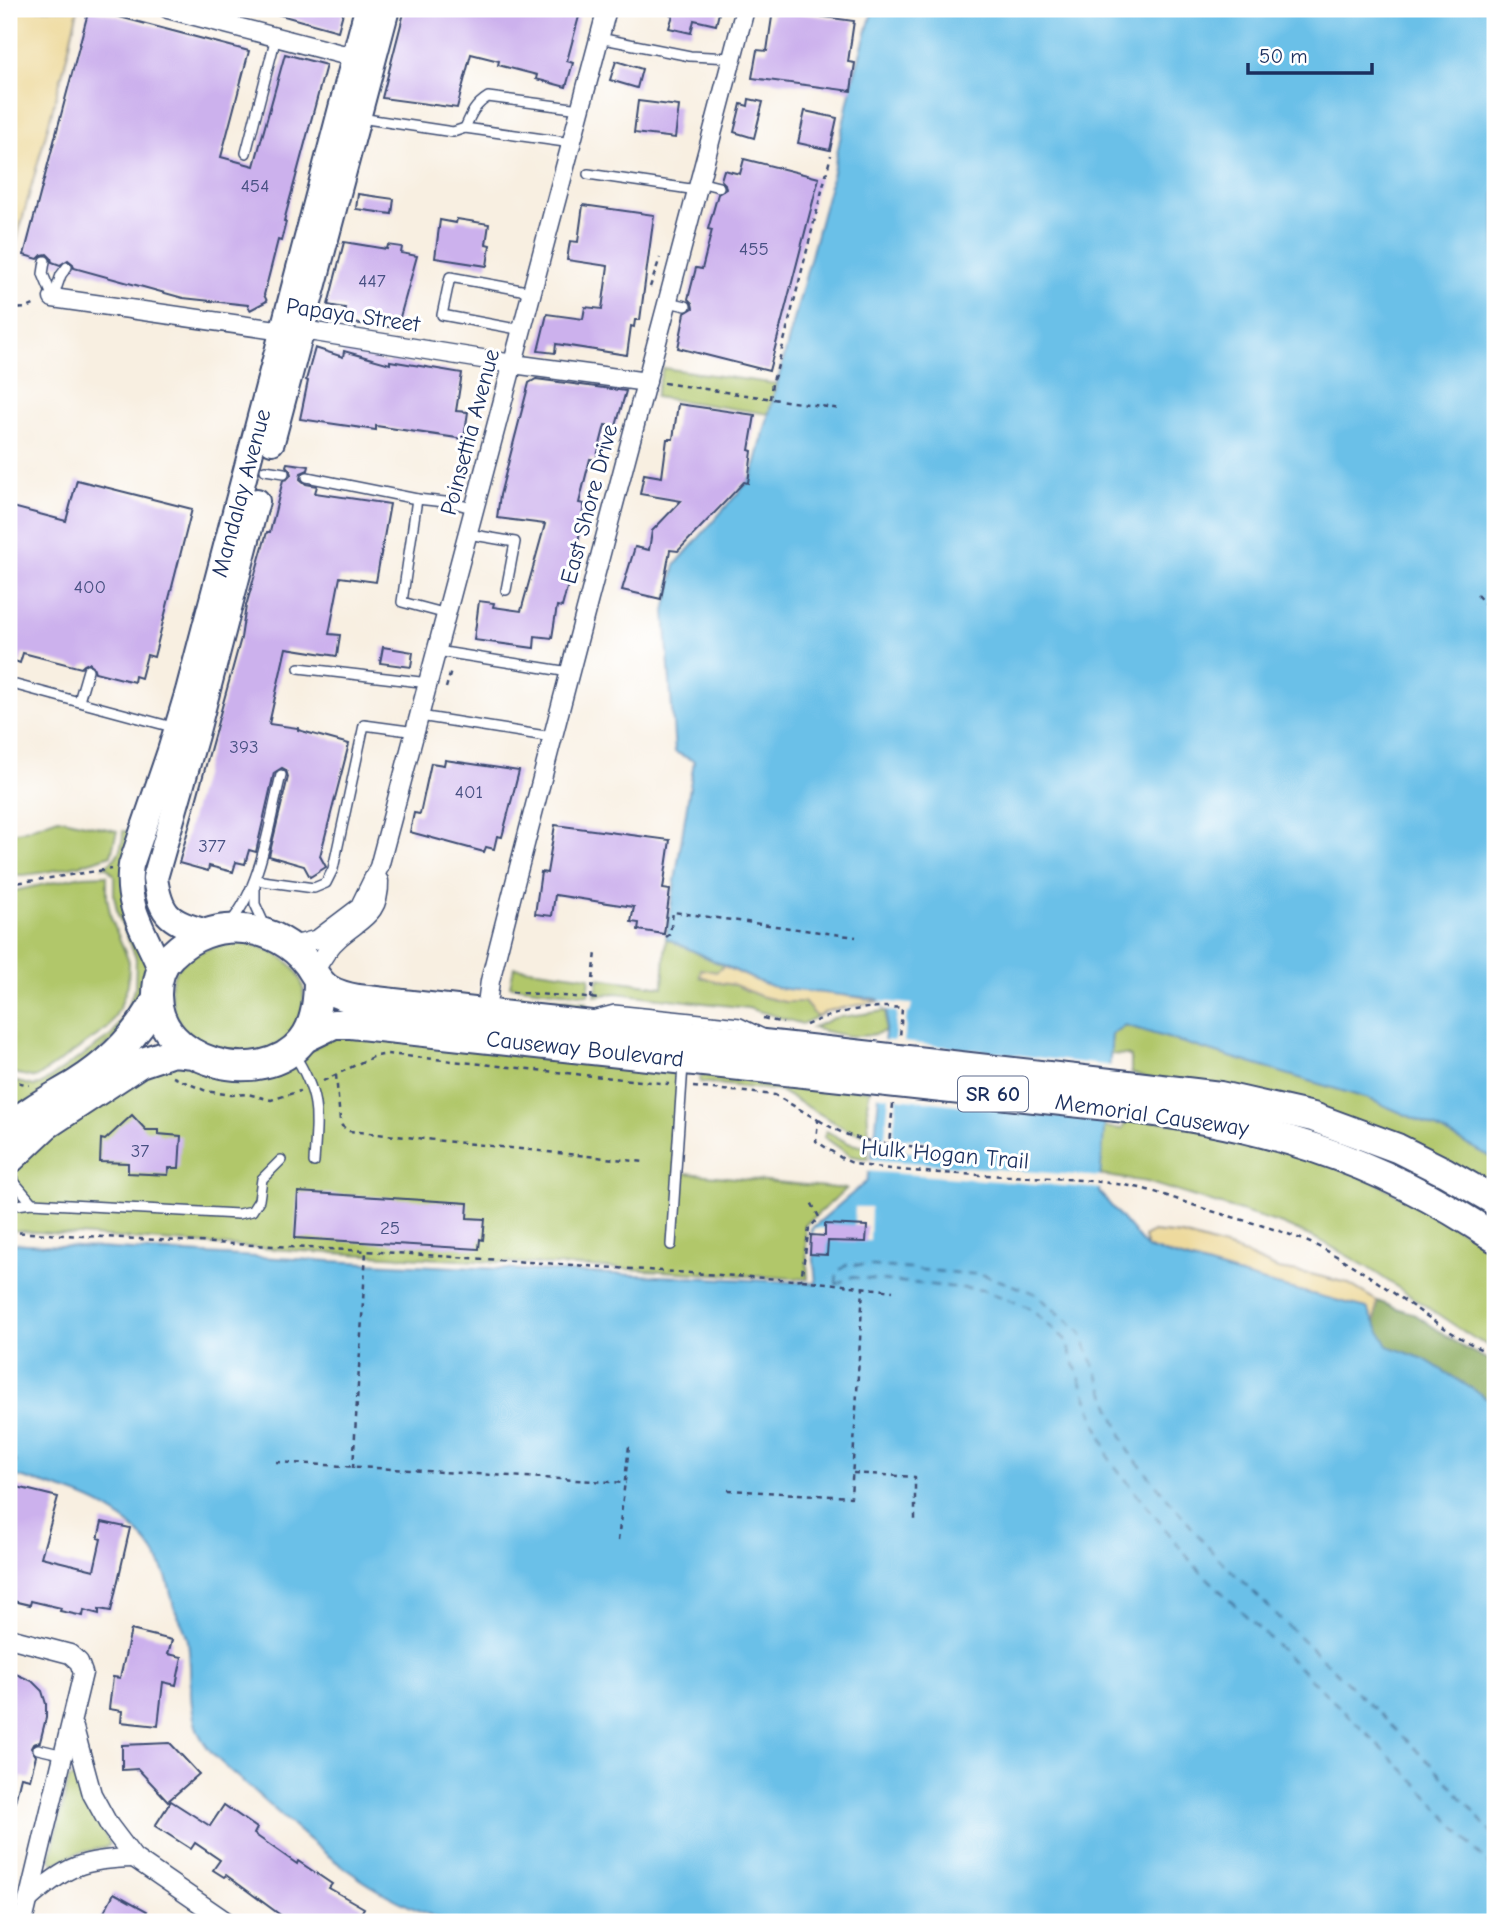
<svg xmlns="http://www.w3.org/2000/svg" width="1504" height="1931" viewBox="0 0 1504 1931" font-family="'Comic Neue',sans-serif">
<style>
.green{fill:#b1c76b;stroke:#667b64;stroke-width:2}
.forest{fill:#8cac5f;stroke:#546e5e;stroke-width:2}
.sand{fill:#eeda9e;stroke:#84847e;stroke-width:2}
.water{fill:#6bc0e8;stroke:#4378a3;stroke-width:2}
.pier{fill:#f8efe1}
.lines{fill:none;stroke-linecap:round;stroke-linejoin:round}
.ferry{stroke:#335a87;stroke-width:2;stroke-dasharray:9 7;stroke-linecap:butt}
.building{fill:#ccb1ed}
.lane-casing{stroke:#3c4c72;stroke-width:12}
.street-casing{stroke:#3c4c72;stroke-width:21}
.secondary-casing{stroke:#3c4c72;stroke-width:28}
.primary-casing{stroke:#3c4c72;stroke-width:32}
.path{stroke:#3c4c72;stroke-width:2.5;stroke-dasharray:5 5;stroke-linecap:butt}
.lane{stroke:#fff;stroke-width:9}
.street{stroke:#fff;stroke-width:18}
.secondary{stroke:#fff;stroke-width:24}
.primary{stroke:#fff;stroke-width:28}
.primary-bridge-casing{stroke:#3c4c72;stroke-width:32;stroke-linecap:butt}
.primary-bridge{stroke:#fff;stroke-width:28}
.labels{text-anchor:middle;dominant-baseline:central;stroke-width:6;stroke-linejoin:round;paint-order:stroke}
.number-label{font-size:19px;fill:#475082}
.shield{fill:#fff;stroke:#5f6d8e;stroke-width:2}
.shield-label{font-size:21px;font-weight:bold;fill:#1b2f5e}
.street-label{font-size:23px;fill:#1b2f5e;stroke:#fff}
</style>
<rect width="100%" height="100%" fill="#fff"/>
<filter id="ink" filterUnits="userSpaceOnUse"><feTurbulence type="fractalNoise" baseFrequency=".0143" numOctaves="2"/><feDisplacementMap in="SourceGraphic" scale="14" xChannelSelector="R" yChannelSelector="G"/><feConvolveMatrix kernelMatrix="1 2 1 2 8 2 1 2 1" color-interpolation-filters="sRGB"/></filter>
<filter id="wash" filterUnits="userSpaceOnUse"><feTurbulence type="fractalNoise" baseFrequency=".00686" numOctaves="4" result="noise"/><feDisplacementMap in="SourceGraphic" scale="28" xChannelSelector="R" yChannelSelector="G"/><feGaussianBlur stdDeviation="1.57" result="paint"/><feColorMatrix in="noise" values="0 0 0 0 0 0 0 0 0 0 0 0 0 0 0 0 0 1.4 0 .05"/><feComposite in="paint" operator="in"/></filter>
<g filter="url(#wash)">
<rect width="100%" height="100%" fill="#f8efe1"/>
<g class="green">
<polygon points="663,368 777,384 769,414 655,397"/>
<path d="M58,818L117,831L111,855C86,864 35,877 9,875V833L22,831Z"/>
<path d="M123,831H133L152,970L148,991L125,1032L9,1116V1080L34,1086L40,1085L112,1035L126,1011L135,987L136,958L118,915L114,896V875L107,867H102C118,860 123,848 123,831Z"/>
<polygon points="107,875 107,897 111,918 129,962 128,984 120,1007 108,1028 36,1078 9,1072 9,892 82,876"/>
<polygon points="666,938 724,966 716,972 702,970 700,977 721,983 735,985 760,996 785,1002 804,1002 817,1017 802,1024 748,1008 616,993 595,996 599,978 663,987"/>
<path d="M245,942C280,952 311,968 302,1010C300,1022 294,1033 283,1041C255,1061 206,1055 184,1029C176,1019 174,1012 172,1000C163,957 212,944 245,942Z"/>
<polygon points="514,967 590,977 588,995 510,986"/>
<polygon points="514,995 587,1002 587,1005 542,1009 513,1004"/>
<path d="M886,1011L885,1031C855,1041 842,1035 812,1028L834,1018Z"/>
<polygon points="1125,1025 1369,1099 1434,1127 1495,1159 1495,1186 1131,1073 1131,1057 1127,1055 1110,1054 1112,1034"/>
<polygon points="336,1034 683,1069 676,1172 846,1189 805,1225 808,1279 314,1252 9,1230 9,1174 51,1134 159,1065 297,1059"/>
<polygon points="705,1073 870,1090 867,1104 869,1136 846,1129 780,1091 700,1082 699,1079"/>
<polygon points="1128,1118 1209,1127 1368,1178 1495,1249 1495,1349 1475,1339 1367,1267 1321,1241 1282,1224 1147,1182 1099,1175 1103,1127 1122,1129"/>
<polygon points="826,1131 848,1143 868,1148 868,1159 851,1156 824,1137"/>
<polygon points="73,1778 77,1778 110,1844 103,1848 78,1853 54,1863 50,1859 69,1779"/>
</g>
<polygon class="forest" points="1377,1301 1416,1315 1464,1348 1495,1363 1495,1403 1424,1359 1387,1346 1375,1324"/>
<g class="sand">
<polygon points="9,9 78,9 65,64 9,268"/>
<polygon points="724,966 755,980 879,1001 827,1011 817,1017 804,1002 785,1002 760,996 735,985 721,983 700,976 701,969 716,972"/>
<polygon points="1153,1232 1182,1235 1235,1250 1278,1269 1310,1274 1347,1283 1377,1301 1375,1324 1367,1308 1268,1283 1147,1248 1144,1237"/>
</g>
<path class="water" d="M873,9H1495V1159L1434,1127L1369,1099L1125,1025L1112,1034L1099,1192L1147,1248L1268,1283L1367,1308L1388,1346L1424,1359L1495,1403V1922H451C370,1898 316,1847 255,1792C234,1773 205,1754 196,1726C188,1699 192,1669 188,1641C186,1629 178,1618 174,1607C171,1595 169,1582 164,1571C133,1504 73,1493 9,1474L16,1462L9,1456V1243L366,1263L816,1283L811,1229L867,1181L875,1137L887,1012L878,999L777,988L755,980L666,938L694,761L675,752L665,611L675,565L752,477L831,181L852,83Z"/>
<g class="pier">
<polygon points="879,1001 912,1004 910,1013 907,1013 904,1042 1112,1066 1107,1122 897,1098 893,1137 932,1141 930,1154 869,1148 871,1137 885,1137 889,1097 874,1095 880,1040 894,1041 897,1012 886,1011"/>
<polygon points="867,1159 1102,1177 1102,1189 864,1171"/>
<polygon points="855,1207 871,1207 870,1241 812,1240 814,1228 854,1229"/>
</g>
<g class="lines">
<g class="ferry">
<polyline points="836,1284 837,1272 848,1264 984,1275 1034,1293 1080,1331 1128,1451 1214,1554 1440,1773 1495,1837"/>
<polyline points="836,1285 849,1277 983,1290 1028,1307 1065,1339 1110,1460 1194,1565 1411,1777 1495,1872"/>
</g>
</g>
<g id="blocks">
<g class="building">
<polygon points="89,9 249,51 221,157 254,166 285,54 326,65 284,221 286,222 281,241 278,240 264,295 267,301 250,310 248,305 183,298 74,268 73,264 68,260 60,265 52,262 51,258 47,254 42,255 38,259 24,255"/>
<polygon points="273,9 344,9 338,31 273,13"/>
<polygon points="405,9 581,9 567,61 573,63 566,87 536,79 537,75 498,65 499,61 471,54 457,108 382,98"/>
<polygon points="670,9 720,9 716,25 694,20 691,33 669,28 673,15 669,14"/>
<polygon points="773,10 854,21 848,62 855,63 851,91 752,78 757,50 767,51"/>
<polygon points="616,61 642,69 637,88 610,80"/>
<polygon points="749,99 763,102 754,138 734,132 741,104 748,106"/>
<polygon points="638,101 679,106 675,138 634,133"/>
<polygon points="805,111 837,118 830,150 798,143"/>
<polygon points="744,159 819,178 769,371 678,348 685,313 693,308 692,303 688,299 696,268 702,269 712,230 708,229 718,194 726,189 725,184 721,180 724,170 740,174"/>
<polygon points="358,194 394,199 392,214 356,209"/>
<polygon points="583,205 654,215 640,320 635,320 634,327 631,326 627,355 556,344 555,353 538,351 547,314 583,319 585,307 602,309 608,266 567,260 570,241 578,242"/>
<polygon points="457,219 489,224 486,244 490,245 487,266 435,258 440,220 456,223"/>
<polygon points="344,242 387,249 388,245 402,247 401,253 417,256 397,328 341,322 345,308 328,305"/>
<polygon points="315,348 343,357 344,351 390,364 390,361 462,373 456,411 468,412 464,439 376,426 376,430 300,419 308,381 306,380"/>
<polygon points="536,379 626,391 616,426 605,425 596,460 590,459 579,503 584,504 577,550 562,607 557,606 552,638 535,636 534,648 474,640 479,601 494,603 493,607 521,611 545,524 497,518 500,495 529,383"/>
<polygon points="678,404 755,415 749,450 752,451 748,483 744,482 678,551 670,550 661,599 622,590 635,547 649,550 652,531 681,501 640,494 644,474 662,477 667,439 673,439"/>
<polygon points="287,463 309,466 308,470 301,473 300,479 306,484 317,486 315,493 390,504 376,582 340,577 329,634 340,635 337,656 286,648 269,724 298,728 298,730 349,744 320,856 326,867 310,877 304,866 269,856 288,777 286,770 282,768 274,773 256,852 249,850 245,864 236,862 233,872 209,866 208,871 179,863 241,638 246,606 267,532 270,532 283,480 287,479 291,475 290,470 286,466"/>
<polygon points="77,480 192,509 154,657 147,655 141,678 135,676 134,682 95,672 93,666 89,663 84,665 81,668 23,653 20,663 9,659 9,506 66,521"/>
<polygon points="383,647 413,652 411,667 380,663"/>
<polygon points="445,760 519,771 502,837 497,836 494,849 486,847 484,852 410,832 414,813 420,814 431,763 444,765"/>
<polygon points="555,825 670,840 663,889 670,890 664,934 638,930 639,923 631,922 634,907 555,895 552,916 535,914 541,872 547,873"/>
<polygon points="132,1115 146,1130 158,1130 158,1134 181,1136 179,1168 169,1168 168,1175 128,1173 128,1163 100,1162 101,1139 105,1140"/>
<polygon points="298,1192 468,1203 467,1218 485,1219 483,1240 480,1239 479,1249 295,1238"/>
<polygon points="825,1224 867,1226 866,1242 828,1241 827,1255 810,1254 811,1235 825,1236"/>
<polygon points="9,1485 58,1497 41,1557 94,1570 101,1539 98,1538 102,1522 130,1528 111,1611 99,1609 99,1614 84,1610 83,1616 60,1611 61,1608 31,1601 30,1605 9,1600"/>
<polygon points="131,1630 172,1640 168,1654 182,1657 176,1685 163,1682 158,1726 121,1722 122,1711 109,1709 113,1677 120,1678"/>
<polygon points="9,1671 32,1681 42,1691 46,1704 46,1718 40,1742 33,1744 31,1748 36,1756 30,1779 21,1777 14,1806 9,1805"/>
<polygon points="170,1743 199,1774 168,1801 138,1769 122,1770 122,1745"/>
<polygon points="171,1801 210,1826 224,1805 257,1828 254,1834 297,1864 298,1861 332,1884 329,1888 364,1908 356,1922 290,1922 226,1875 224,1877 213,1870 220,1860 195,1843 191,1849 155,1826"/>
<polygon points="114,1893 147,1911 140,1922 99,1922"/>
</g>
</g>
</g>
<g filter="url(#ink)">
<use href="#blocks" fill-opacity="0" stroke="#3c4c72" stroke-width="2"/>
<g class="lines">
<defs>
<g id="lane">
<polyline points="230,25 234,9"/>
<polyline points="599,38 690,56 732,58"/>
<polyline points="360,118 453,132 465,128 572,143"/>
<path d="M465,128C471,114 475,105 488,97L580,109"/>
<polyline points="246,153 276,37"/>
<polyline points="588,174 697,190"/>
<polyline points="699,182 719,187"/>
<polyline points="45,261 43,274 53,298"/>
<polyline points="53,298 61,275 67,267"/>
<polyline points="668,302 686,306"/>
<polyline points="522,330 442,315 450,277 532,292"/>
<polyline points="265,470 284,473"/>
<polyline points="307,477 417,499"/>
<polyline points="468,534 515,542 506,590"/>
<polyline points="447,614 402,602 417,499 454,503 475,509"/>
<polyline points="437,651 569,672"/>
<polyline points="299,668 429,683"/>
<polyline points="9,687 16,685 176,728"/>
<polyline points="79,701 88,670"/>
<polyline points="420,716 552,737"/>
<polyline points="255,880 314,888 326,883 333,869 364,725 416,732"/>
<polyline points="255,881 255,904 266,928"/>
<path d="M230,923C262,886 269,822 281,775"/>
<polyline points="595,1015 614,1010 740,1023 763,1034"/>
<path d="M294,1054C321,1097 317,1114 314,1162"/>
<polyline points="9,1163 15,1183 32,1203"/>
<polyline points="9,1206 32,1203 238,1214 252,1211 259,1200 262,1179 281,1160"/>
<polyline points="671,1245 683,1065"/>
<polyline points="38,1749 64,1755"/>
</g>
<g id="street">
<polyline points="168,9 364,60"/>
<polyline points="53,298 283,331 315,332 513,364 647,382"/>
<polyline points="285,943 300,944 318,939 359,908 379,867 607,9"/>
<path d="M314,973C321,959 328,947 340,937C362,918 380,914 379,881"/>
<path d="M486,1012L490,981C572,656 660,333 745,9"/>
<polyline points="9,1638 70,1654 79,1662 83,1673 23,1922"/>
<polyline points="74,1728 92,1794 109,1825 134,1858 227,1922"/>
<path d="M28,1900C66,1866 83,1859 134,1858"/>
</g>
<g id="secondary">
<polyline points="272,442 387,9"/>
<path d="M207,932C171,922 161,918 155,878L196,735L257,501"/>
<path d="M161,971C146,933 124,907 131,865L170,751L188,691L367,9"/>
</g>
<g id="primary">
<path d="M318,980C318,1000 316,1024 302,1041C262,1090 156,1064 157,994C157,980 161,965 172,955C191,936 217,926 244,929C269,931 293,944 308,964C314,973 319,983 328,989C337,995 347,997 358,999L872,1056"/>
<polyline points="305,1038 334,1024 351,1024 869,1080"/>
<polyline points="1119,1084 1220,1096 1313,1117 1397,1148 1445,1172 1495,1201"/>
<path d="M1117,1107C1260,1123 1375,1157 1495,1238"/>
<path d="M9,1128C28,1110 53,1098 76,1084C111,1062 138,1034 157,999"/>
<polyline points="9,1160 46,1125 140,1063 173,1052 194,1054"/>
</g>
</defs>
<use href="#lane" class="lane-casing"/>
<use href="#street" class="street-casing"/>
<use href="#secondary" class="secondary-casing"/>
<use href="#primary" class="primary-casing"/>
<g class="path">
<polyline points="650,287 660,258"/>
<polyline points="9,309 27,308 36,304"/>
<polyline points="664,383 841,409"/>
<polyline points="770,399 772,383 777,369 831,155"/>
<polyline points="1477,595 1495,615"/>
<polyline points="446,688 451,671"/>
<polyline points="9,884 111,869"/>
<polyline points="666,937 670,934 673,912 856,937"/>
<polyline points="512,992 600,999"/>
<polyline points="591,999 596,952"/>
<polyline points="763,1018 783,1023"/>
<path d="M806,1025C835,1012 871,1004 902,1008L900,1038"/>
<polyline points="336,1075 340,1120 342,1126 349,1131 644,1162"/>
<polyline points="173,1077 206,1091 231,1095 248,1094 271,1100 300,1091"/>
<polyline points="9,1080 29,1085"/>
<polyline points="323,1081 372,1057 387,1054 669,1084"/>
<path d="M693,1087L775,1095L818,1120L816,1141L843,1159L855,1164C943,1179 1035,1172 1124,1185C1153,1189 1177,1200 1205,1209C1237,1219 1269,1226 1301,1239C1371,1267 1426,1325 1495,1356"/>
<path d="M819,1120C842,1135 862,1141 889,1144L893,1104"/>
<polyline points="889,1144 927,1148"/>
<polyline points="9,1232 366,1251 794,1280 801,1279 809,1229 819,1217 811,1202"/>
<polyline points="802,1280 893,1291"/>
<polyline points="276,1462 626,1483"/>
<polyline points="353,1468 366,1251"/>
<polyline points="853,1473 915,1477 915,1521"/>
<polyline points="728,1490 851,1497 863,1288"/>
<polyline points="618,1541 629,1446"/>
</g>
<use href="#lane" class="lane"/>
<use href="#street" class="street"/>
<use href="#secondary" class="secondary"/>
<use href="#primary" class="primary"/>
<defs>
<g id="primary-bridge">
<polyline points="872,1056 1119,1084"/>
<polyline points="869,1080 1117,1107"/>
</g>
</defs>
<use href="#primary-bridge" class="primary-bridge-casing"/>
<use href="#primary-bridge" class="primary-bridge"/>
</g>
</g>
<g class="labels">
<g class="number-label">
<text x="255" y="186">454</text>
<text x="754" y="249">455</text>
<text x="372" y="281">447</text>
<text x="90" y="587">400</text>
<text x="244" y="747">393</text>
<text x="469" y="792">401</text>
<text x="212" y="846">377</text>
<text x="140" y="1151">37</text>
<text x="390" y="1228">25</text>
</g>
<rect class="shield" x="958" y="1076.5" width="70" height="35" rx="5"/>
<g class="shield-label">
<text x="993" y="1094">SR 60</text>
</g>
<g class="street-label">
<text transform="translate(353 315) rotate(8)">Papaya Street</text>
<text transform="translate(470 432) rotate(-75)">Poinsettia Avenue</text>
<text transform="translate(241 493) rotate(-75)">Mandalay Avenue</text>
<text transform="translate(589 504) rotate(-75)">East Shore Drive</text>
<text transform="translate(585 1049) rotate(6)">Causeway Boulevard</text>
<text transform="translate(1152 1115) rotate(8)">Memorial Causeway</text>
<text transform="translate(945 1154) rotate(5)">Hulk Hogan Trail</text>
</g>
</g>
<rect width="1504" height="1931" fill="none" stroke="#fff" stroke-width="35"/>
<path d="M1248 63v10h124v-10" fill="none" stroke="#1b2f5e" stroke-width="3.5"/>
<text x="1259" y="63" font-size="21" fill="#1b2f5e" stroke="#ffffff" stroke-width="5" paint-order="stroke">50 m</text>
</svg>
